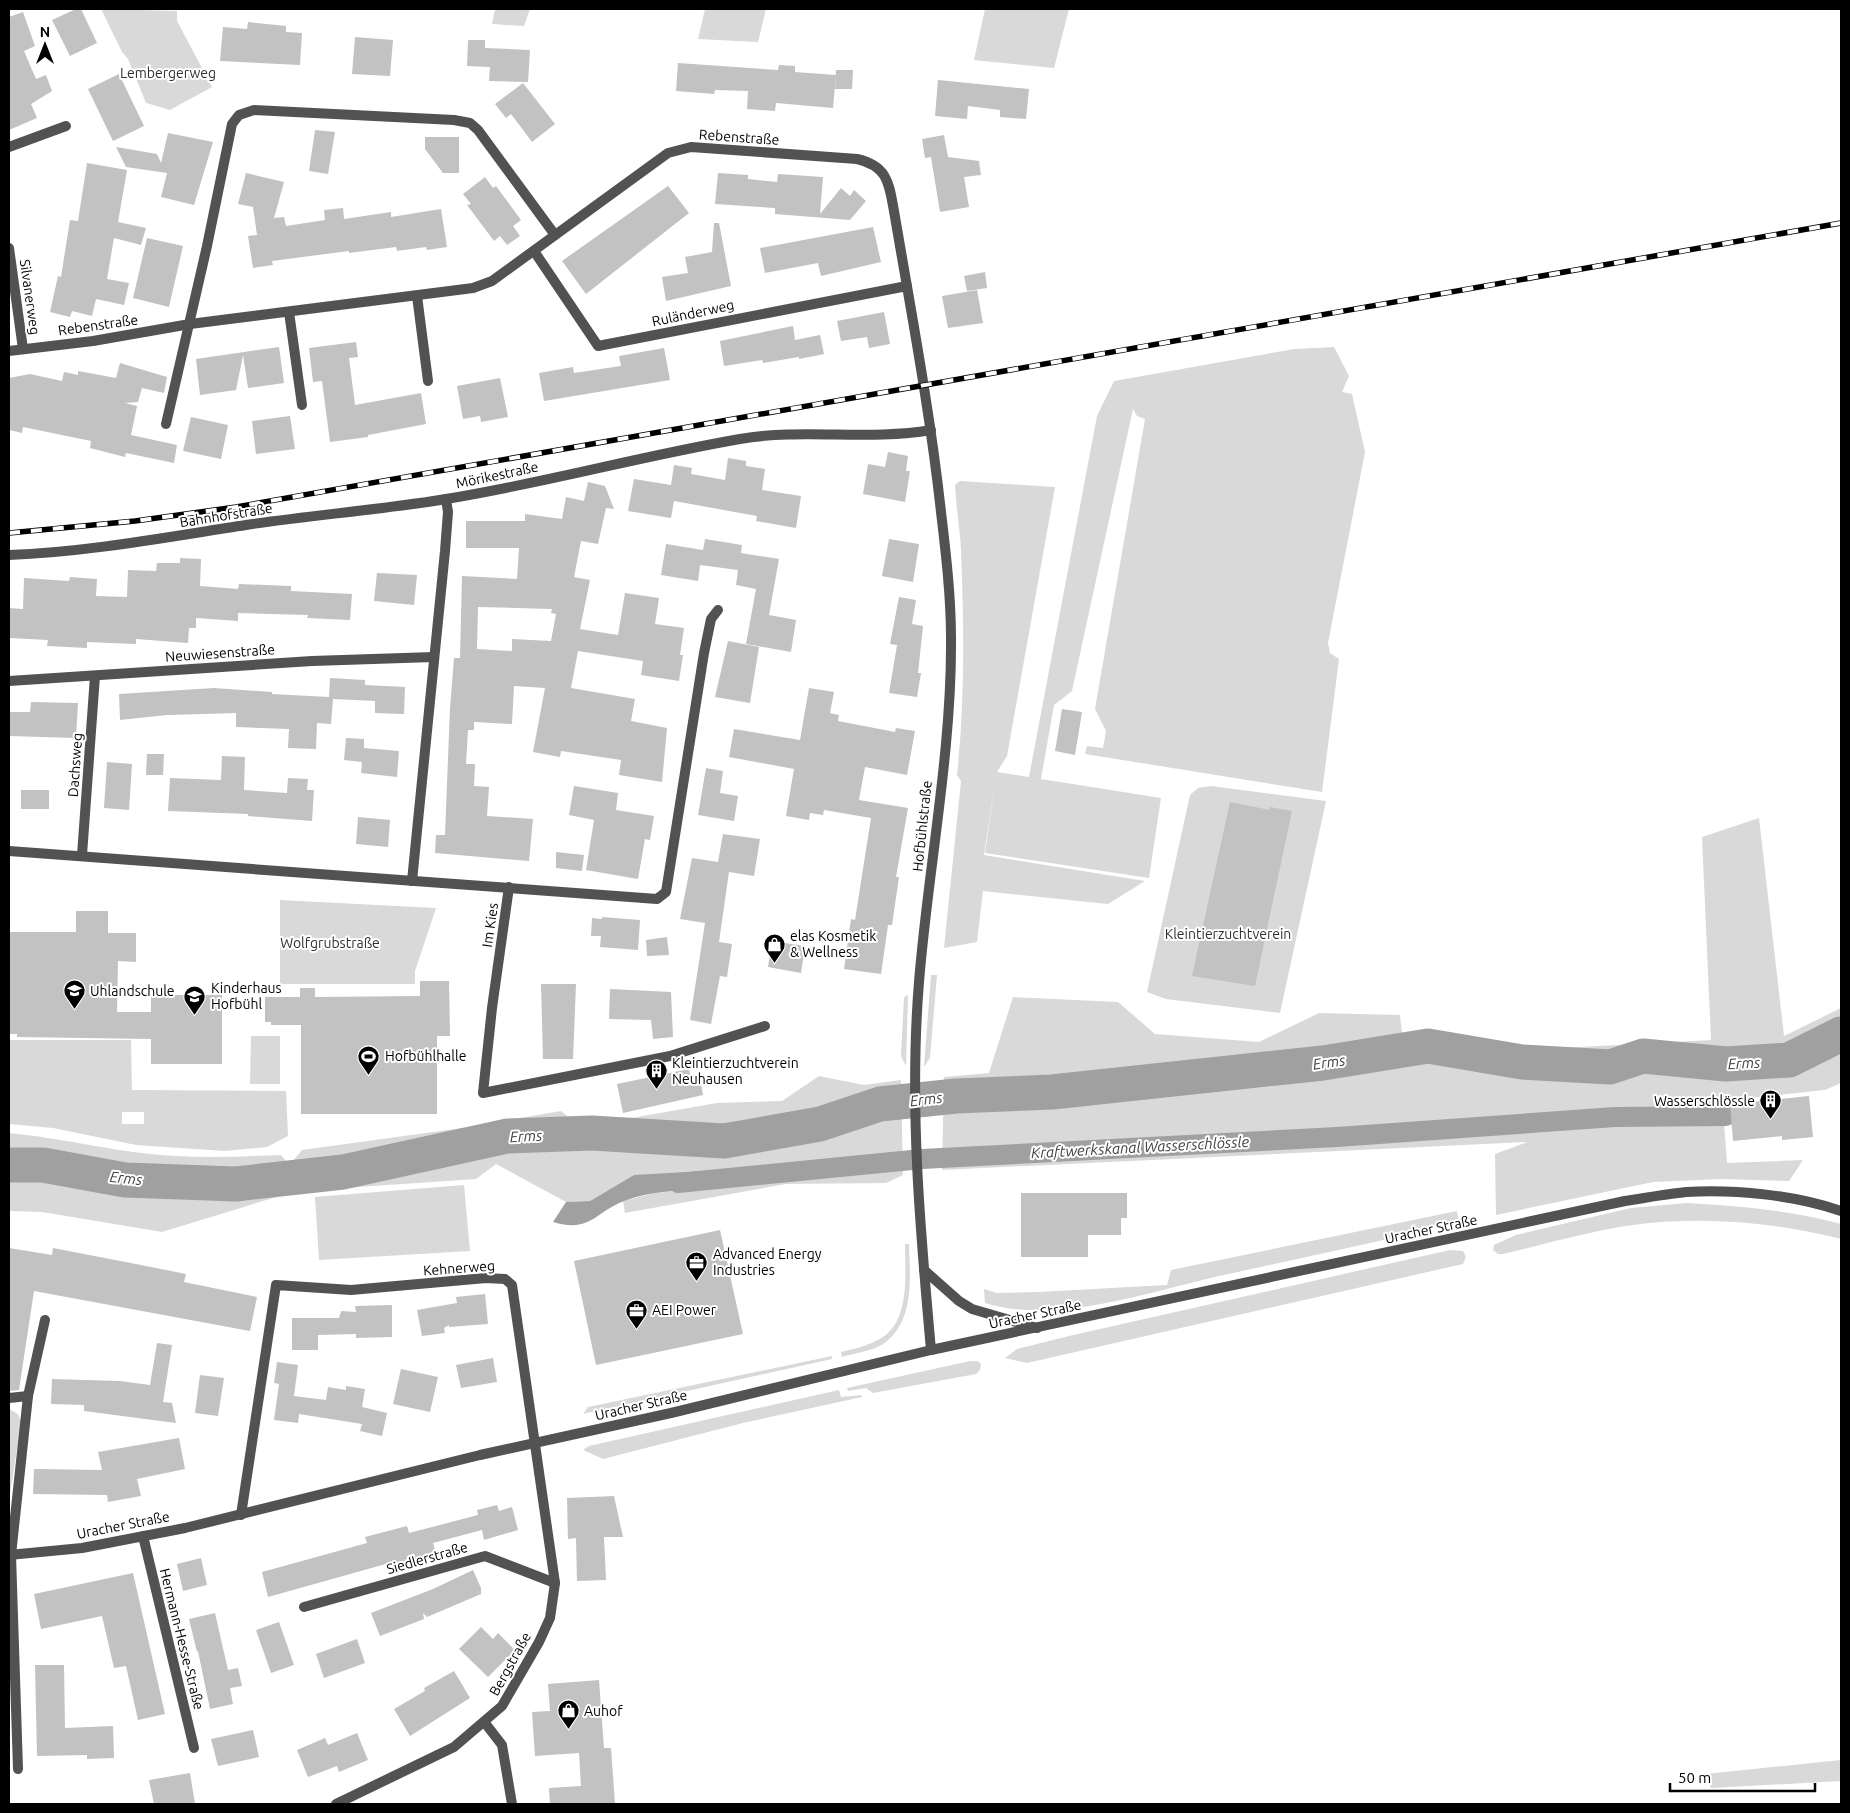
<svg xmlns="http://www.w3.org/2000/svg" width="1850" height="1813" viewBox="0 0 1850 1813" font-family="Ubuntu,sans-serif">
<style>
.green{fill:#d9d9d9;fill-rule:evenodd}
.water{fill:#a0a0a0}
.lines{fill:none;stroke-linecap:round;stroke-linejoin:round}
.canal{stroke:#a0a0a0;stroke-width:20}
.river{stroke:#a0a0a0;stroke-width:35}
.building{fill:#c2c2c2;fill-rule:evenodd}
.minor{stroke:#525252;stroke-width:10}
.tertiary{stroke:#525252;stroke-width:10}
.rail-casing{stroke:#000;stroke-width:5.5}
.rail{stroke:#fff;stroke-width:4;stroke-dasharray:11;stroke-linecap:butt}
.labels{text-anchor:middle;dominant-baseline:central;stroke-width:4;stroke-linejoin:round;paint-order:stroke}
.park-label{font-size:14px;fill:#303030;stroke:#fff}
.street-label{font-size:14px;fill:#000;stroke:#fff}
.poi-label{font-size:14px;fill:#000;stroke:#fff;text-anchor:start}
.water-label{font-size:15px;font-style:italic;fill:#414141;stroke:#fff}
</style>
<rect width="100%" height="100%" fill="#fff"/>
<g class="green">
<polygon points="101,9 177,11 177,21 212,87 170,110 146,103 128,59 122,52"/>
<polygon points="495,9 530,9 524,26 492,24"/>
<polygon points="705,9 766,9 758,42 698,39"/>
<polygon points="985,9 1069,9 1054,68 974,60"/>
<path d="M1334,347L1349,376L1342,392L1352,394L1365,452L1328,643L1330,653L1339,659L1322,792L1085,754L1087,746L1103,748L1106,731L1095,709L1145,419L1137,416L1133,409L1072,691L1054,705L1041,779L1161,798L1149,878L985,853L996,776L984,855L1145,881L1108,904L983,891L977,942L944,948L961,781L957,775C965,700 964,625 961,550C960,529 956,507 955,485L960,481L1055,487L1007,756L997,772L1029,777L1097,416L1114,381L1294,349Z"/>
<polygon points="1211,786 1326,801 1280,1013 1166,999 1147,992 1190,795 1198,788"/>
<polygon points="1759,818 1784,1036 1841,1008 1841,1083 1825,1090 1719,1101 1724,1123 1727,1163 1803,1160 1789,1181 1721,1179 1653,1182 1496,1215 1495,1154 1527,1142 942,1170 944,1077 989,1073 1013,997 1118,1002 1155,1034 1259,1042 1319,1013 1400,1015 1403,1042 1505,1051 1711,1040 1702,837"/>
<polygon points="280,900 436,908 415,971 415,984 280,984"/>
<polygon points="931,975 937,975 930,1058 924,1067"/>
<polygon points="907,995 908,996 906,1066 901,1056 904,998"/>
<polygon points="251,1036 280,1036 280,1084 250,1084"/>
<path d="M9,1040H131L132,1090L286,1091L288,1136L267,1147L225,1151L136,1145L53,1128L9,1124ZM144,1112V1124H122V1112Z"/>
<polygon points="819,1076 864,1085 901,1080 903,1175 886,1183 786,1184 625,1213 623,1201 655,1193 704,1189 634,1175 590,1201 566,1202 496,1164 476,1179 314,1190 293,1194 293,1161 302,1150 462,1128 561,1111 571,1119 597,1124 717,1103 782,1101"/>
<path d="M9,1133C51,1137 91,1146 133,1152C181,1159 232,1157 281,1155L286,1161V1194L162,1232L42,1212L9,1211Z"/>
<polygon points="464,1185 470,1251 319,1260 315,1197"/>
<path d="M1686,1203C1740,1206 1789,1210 1841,1224V1239C1775,1222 1701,1216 1633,1225C1590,1231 1546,1244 1503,1254H1498L1493,1250L1494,1245L1516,1235L1631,1208Z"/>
<path d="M1457,1211L1459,1223C1379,1241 1299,1259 1219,1276C1149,1292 1056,1325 985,1303L984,1289L997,1293L1038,1292L1167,1285L1171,1270Z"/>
<path d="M905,1244H909C910,1278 915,1322 883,1344C872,1351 855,1353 842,1357L841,1352C853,1349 867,1346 878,1340C911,1324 905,1274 905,1244Z"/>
<polygon points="1450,1250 1463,1251 1466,1257 1463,1264 1027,1363 1005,1358 1017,1349 1069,1336"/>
<polygon points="832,1356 832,1359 583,1414 588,1407"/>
<polygon points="970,1361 978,1361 981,1364 980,1370 976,1374 873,1393 866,1388 848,1391 847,1388"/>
<polygon points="839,1390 841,1397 861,1395 862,1397 743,1423 603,1459 583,1450 589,1446"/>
<polygon points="9,1409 18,1414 21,1423 9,1501"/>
<polygon points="1841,1760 1841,1781 1711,1788 1706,1774"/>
</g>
<path class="water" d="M706,1171L704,1189C678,1191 649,1191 624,1201C594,1213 590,1233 553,1222L566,1202L590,1201L634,1175Z"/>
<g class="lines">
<polyline class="canal" points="678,1183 922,1159 1337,1137 1615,1117 1726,1116"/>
<polyline class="river" points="9,1165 43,1165 125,1180 236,1184 343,1172 507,1136 592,1133 724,1141 820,1124 880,1104 956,1096 1052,1092 1323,1063 1428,1046 1522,1062 1610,1067 1643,1056 1726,1064 1789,1060 1841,1034"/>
</g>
<g class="building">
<polygon points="76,9 81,9 97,43 70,56 52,20"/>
<polygon points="23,12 35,46 24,51 36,79 46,75 52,91 31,104 37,118 9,130 9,17"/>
<polygon points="248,22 286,26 286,32 302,33 300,65 220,61 223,27 247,29"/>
<polygon points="355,37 393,40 390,76 352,74"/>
<polygon points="468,40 485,40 485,48 530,50 528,82 489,81 490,67 467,66"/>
<polygon points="678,63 778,70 779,65 795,66 795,72 836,75 833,108 776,103 775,111 747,109 748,91 715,90 714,94 676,91"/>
<polygon points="836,70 853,70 852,89 835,89"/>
<polygon points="119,74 144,126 113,141 88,89"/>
<polygon points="938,80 1029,89 1026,119 1000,117 1000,110 968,106 967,119 935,116"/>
<polygon points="523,83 555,124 532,142 511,114 506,118 495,104"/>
<polygon points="315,130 335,132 328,174 309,171"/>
<polygon points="168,133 213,142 194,205 161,197 167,173 126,167 116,147 157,154 161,163"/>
<polygon points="944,135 948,157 979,161 981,175 964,177 969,207 940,212 931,157 925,158 922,139"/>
<polygon points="425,137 459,137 459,173 443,173 425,149"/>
<polygon points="87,163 127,170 118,222 146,228 141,245 114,238 107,279 129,283 124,305 96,299 92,316 72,311 70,317 50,312 58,276 61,277 70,220 78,221"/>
<polygon points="246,173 284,182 274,218 284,217 286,226 325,220 324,210 343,208 344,219 391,212 391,217 441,209 447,247 427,250 426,247 397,251 396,247 349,253 349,251 272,261 273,265 253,268 248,236 257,235 253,207 238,204"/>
<polygon points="718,173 748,175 748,179 777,182 778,174 823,177 820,214 841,188 850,196 854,190 866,201 850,220 775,214 775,208 715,204"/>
<polygon points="485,177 493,188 496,186 521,220 513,226 520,236 507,245 500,236 494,241 467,205 471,204 463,194"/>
<polygon points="668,186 689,213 586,294 562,261"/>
<polygon points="714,223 719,223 731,286 666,301 662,277 688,273 685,257 712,252"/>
<polygon points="873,227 881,262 821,276 818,263 765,273 760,248"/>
<polygon points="147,238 183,246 169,307 133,298"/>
<polygon points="985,272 987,288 967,291 964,276"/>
<polygon points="977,290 983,323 948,328 942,296"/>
<polygon points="884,312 890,344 869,348 867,337 841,341 837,321"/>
<polygon points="793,326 795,340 820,335 824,354 799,359 799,357 763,363 762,360 724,366 720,341"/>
<polygon points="356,342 358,357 349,358 355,405 421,393 426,424 368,435 368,437 330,442 322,381 313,382 309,348"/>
<polygon points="279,347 284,383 248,388 243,355 236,390 200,395 196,359"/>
<polygon points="664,348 670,380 544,401 539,373 573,367 574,373 621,366 619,356"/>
<polygon points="120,363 167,377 164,393 142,388 138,402 125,403 137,406 131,435 177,445 174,463 126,453 125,457 90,448 91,441 23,427 22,433 9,430 9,378 30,374 62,381 64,372 78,375 78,371 116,378"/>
<polygon points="500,378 508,417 481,422 480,416 463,419 457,386"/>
<polygon points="290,416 295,449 256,454 252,421"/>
<polygon points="191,417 228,425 221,459 183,451"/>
<polygon points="888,452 908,456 906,471 910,471 905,502 863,494 868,464 885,467"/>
<polygon points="728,458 746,461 746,466 765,469 762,490 801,496 796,528 756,521 757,516 674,501 671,518 628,511 634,479 671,485 674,465 692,468 691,474 725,480"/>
<path d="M588,482L605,486L614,509L606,508L598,544L581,541L574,577L590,580L580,629L618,635L625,593L659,598L655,624L684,628L680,655H683L679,681L641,675L643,661L578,651L571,688L635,699L631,721L667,728L662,782L619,775L621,760L561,751L560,757L533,752L545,688L514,686L512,724L474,722V730H468L466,764H475L474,786L489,787L487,816L533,819L529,861L435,853L436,835H445L450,708L454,658H460L462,576L517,579L519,548H466V521H525V514L562,519L566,497L584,501ZM478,607L552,609L551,613L556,614L551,641L512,639V651L477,649Z"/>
<polygon points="705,539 742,545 741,553 779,559 769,615 796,620 791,652 746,644 756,589 736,585 738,570 700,565 698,581 661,575 666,544 703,550"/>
<polygon points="889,539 919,544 913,582 882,576"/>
<polygon points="180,558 201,559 200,586 238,589 239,584 291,586 291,591 352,594 350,620 307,618 308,615 238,613 238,621 196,618 196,628 189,628 188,643 136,639 136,644 87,642 87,648 47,646 48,640 9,638 9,608 23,609 24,578 69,581 70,577 97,579 96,596 127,597 128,570 156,571 157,563 180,563"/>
<polygon points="377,573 417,575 414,605 374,601"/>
<polygon points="899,597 916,600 912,624 923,626 918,673 921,673 917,697 889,693 897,645 890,644"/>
<polygon points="728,641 759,647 750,703 715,697"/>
<polygon points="330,678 365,680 365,685 405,687 404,714 375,713 375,701 333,699 331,724 317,723 316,749 288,748 289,729 236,727 236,713 167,715 120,720 119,694 214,688 272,692 272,694 329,697"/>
<polygon points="809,688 834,692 830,713 839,715 838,721 895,732 896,728 915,731 907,775 865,767 859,800 908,808 896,877 899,877 892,925 888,925 881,974 844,969 851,919 855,920 871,818 824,810 823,815 810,813 809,820 786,816 794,769 729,757 734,729 800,740"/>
<polygon points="31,702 78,703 76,738 9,736 9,712 30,712"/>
<polygon points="1062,709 1082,712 1075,755 1055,751"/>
<polygon points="346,738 364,739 364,748 399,751 397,777 361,773 362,762 344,760"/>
<polygon points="147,754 164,754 163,775 146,775"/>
<polygon points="222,756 245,757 244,790 287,793 288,778 308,779 307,790 314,790 312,821 248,816 248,814 168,811 170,778 221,780"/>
<polygon points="107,762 132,764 129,810 104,808"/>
<polygon points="706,768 723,771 720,793 738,796 734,821 698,815"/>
<polygon points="574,786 618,793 616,810 654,816 650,840 645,839 638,879 586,870 594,820 569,815"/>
<rect x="21" y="790" width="28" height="19"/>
<polygon points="1230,802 1270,810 1270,807 1292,811 1255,986 1192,976"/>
<polygon points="358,817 390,820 388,847 356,844"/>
<polygon points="723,834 760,839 754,876 729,872 719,942 732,944 727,977 720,976 711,1024 690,1020 705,923 680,919 692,858 718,862"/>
<polygon points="556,852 584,855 582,871 556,868"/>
<polygon points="76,911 108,911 108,933 136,933 136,962 118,961 117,1012 151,1012 151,995 222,995 222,1064 151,1064 151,1039 17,1037 17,1034 9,1034 9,932 76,932"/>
<polygon points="602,917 640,920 638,950 600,947 601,936 591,936 592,918 602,919"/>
<polygon points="667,937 669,955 647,956 646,940"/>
<polygon points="772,941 805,946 801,973 768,967"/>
<polygon points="420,981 449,981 450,1036 437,1036 437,1114 301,1114 301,1025 271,1025 271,1022 265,1022 265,997 300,997 300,988 315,988 315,997 420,996"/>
<polygon points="541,984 576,984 573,1059 543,1059"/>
<polygon points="610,989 671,992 673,1037 653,1039 651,1020 609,1019"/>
<polygon points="689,1069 691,1079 700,1078 703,1095 623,1113 617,1084"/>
<polygon points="1809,1096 1813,1137 1782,1140 1782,1136 1733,1141 1730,1104"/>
<polygon points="1021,1193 1127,1193 1127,1218 1121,1218 1121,1235 1088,1235 1088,1257 1021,1257"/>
<polygon points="720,1230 743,1334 596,1365 574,1261"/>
<polygon points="9,1248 52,1255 53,1248 141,1265 186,1274 184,1282 257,1297 250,1331 34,1291 19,1390 9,1391"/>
<polygon points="485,1294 488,1324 449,1327 449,1325 444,1328 445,1333 422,1336 417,1310 457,1303 456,1297"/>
<polygon points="392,1305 392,1337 356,1338 356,1334 318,1335 318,1350 292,1350 292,1318 339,1318 341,1311 356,1312 355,1306"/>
<polygon points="157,1343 172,1345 163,1402 172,1403 176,1423 84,1411 84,1405 51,1404 52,1379 120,1381 150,1385"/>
<polygon points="493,1358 497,1382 461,1388 456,1365"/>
<polygon points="277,1362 298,1365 294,1396 326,1400 328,1387 346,1390 346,1386 365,1389 362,1407 387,1413 382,1436 360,1431 362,1424 299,1414 298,1423 274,1420 279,1384 274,1383"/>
<polygon points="401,1369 438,1377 430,1412 393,1404"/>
<polygon points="200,1375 224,1378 218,1416 195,1413"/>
<polygon points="179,1438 185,1469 137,1479 141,1496 108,1502 107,1495 33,1494 34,1469 102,1470 98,1452"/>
<polygon points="614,1496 623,1537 604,1537 606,1580 577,1581 576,1538 568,1539 567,1498"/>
<polygon points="497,1505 499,1511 512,1507 518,1530 484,1540 482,1530 433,1543 436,1553 393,1564 393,1562 268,1597 262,1572 367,1543 365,1537 407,1526 409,1533 478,1515 477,1510"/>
<polygon points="201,1558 207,1585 183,1591 177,1564"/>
<polygon points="473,1570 481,1588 481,1594 427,1617 423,1613 424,1619 380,1636 371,1613 433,1589"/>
<polygon points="133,1573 165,1714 138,1720 126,1666 114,1668 102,1616 41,1629 34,1594"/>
<polygon points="215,1613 228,1670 238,1668 242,1686 230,1688 233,1704 210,1709 198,1651 197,1652 189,1619"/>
<polygon points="279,1622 294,1665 271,1673 256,1630"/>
<polygon points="481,1627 493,1639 498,1633 515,1650 488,1677 459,1649"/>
<polygon points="357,1639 365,1663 324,1678 316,1654"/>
<polygon points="35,1665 64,1665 65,1728 113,1726 114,1758 87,1759 87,1755 37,1756"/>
<polygon points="454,1671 470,1698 410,1736 394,1709 425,1691 424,1688"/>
<polygon points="599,1680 604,1748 611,1748 615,1804 550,1804 549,1788 581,1786 579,1753 535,1756 532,1712 550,1711 548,1684"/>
<polygon points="253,1730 259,1757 218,1766 211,1739"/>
<polygon points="357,1733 368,1760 339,1772 337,1766 308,1777 297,1750 325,1738 328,1745"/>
<polygon points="190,1773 195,1804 154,1804 149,1780"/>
</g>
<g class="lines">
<g class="minor">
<polyline points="9,147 66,126"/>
<polyline points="9,248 23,349"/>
<polyline points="534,251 598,346 907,286"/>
<polyline points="417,296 428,381"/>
<polyline points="289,312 302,405"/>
<path d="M9,351L93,341L190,324L473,288L492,281L668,153L691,147L857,159C888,166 889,184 894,211C911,311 930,411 941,512C946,554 951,597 951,638C952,752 928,869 919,982C909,1104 920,1228 931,1350"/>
<polyline points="166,424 207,246 232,124 239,115 254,110 454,120 470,123 478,130 555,235"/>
<path d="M9,555C88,552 167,537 246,525C312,515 380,510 446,499C545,483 641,456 740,439C803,428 868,441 931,430"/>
<polyline points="9,681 312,661 434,657"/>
<polyline points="9,851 657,899 666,892 704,653 711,619 718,610"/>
<polyline points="82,855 95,676"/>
<polyline points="412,881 445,551 448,512 446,499"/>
<polyline points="509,887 492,1008 483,1093 670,1056 765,1026"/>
<polyline points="924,1270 959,1301 972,1309 1037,1328"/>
<polyline points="28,1396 45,1320"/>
<polyline points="9,1398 28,1396 11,1555 18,1769"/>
<polyline points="241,1515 276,1285 351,1290 486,1278 505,1279 512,1285 555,1583 550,1618 539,1642 502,1706 454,1747 336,1804"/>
<polyline points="143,1536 194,1748"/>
<polyline points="304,1607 485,1556 555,1583"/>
<polyline points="485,1723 502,1745 512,1804"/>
</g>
<path class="tertiary" d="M9,1555L82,1548L185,1528L480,1455L671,1413L931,1350L1625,1201C1645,1198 1666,1194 1686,1192C1734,1189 1795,1195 1841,1211"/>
<defs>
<polyline id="rail" points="9,533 135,521 236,507 1841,223"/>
</defs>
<use href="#rail" class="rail-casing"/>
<use href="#rail" class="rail"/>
</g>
<defs>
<symbol id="shop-pin" viewBox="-11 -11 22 30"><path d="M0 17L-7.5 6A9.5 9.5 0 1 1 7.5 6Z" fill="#000" stroke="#fff"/><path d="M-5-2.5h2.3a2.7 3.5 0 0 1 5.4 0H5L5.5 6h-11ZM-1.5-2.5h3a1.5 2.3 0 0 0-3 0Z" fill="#fff"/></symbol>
<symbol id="school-pin" viewBox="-11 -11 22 30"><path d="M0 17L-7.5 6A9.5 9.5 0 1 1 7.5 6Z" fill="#000" stroke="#fff"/><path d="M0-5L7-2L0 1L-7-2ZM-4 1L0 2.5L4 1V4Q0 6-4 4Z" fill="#fff"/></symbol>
<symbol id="stadium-pin" viewBox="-11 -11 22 30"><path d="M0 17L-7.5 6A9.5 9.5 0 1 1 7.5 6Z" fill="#000" stroke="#fff"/><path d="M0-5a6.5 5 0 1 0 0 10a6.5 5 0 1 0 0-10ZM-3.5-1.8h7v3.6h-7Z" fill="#fff"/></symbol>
<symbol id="building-pin" viewBox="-11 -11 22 30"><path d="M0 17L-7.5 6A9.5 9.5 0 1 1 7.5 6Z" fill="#000" stroke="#fff"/><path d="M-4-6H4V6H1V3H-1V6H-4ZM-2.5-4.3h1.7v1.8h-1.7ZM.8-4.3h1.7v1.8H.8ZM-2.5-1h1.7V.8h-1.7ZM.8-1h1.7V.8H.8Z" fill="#fff"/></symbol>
<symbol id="office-pin" viewBox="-11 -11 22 30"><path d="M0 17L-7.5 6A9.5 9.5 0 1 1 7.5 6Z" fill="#000" stroke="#fff"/><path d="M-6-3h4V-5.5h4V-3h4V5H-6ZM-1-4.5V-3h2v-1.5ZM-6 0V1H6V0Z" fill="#fff"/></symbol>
</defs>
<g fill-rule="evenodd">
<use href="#shop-pin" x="762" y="932" width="25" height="34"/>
<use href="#school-pin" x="62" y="978" width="25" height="34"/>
<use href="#school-pin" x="182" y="984" width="25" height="34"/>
<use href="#stadium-pin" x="356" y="1044" width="25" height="34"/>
<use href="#building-pin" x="644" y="1058" width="25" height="34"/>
<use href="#building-pin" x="1758" y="1088" width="25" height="34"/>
<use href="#office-pin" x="684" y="1250" width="25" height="34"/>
<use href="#office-pin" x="624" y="1298" width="25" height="34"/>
<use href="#shop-pin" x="556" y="1698" width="25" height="34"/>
</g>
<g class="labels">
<g class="park-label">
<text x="168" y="73">Lembergerweg</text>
<text x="1228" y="934">Kleintierzuchtverein</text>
<text x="330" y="943">Wolfgrubstraße</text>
</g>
<g class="street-label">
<text transform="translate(739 137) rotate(4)">Rebenstraße</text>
<text transform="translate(30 297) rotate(82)">Silvanerweg</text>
<text transform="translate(693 313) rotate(-12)">Ruländerweg</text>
<text transform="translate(98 325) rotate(-8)">Rebenstraße</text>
<text transform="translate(497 475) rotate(-12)">Mörikestraße</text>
<text transform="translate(226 515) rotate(-9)">Bahnhofstraße</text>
<text transform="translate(220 653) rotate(-4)">Neuwiesenstraße</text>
<text transform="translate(75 765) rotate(-86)">Dachsweg</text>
<text transform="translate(922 826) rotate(-84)">Hofbühlstraße</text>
<text transform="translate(490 925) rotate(-82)">Im Kies</text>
<text transform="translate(1431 1229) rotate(-12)">Uracher Straße</text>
<text transform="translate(459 1268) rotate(-4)">Kehnerweg</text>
<text transform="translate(1035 1314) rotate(-12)">Uracher Straße</text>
<text transform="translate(641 1405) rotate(-13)">Uracher Straße</text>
<text transform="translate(123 1525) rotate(-11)">Uracher Straße</text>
<text transform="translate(427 1558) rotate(-16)">Siedlerstraße</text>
<text transform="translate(182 1639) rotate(76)">Hermann-Hesse-Straße</text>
<text transform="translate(510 1664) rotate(-61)">Bergstraße</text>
</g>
<g class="poi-label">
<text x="790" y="936">elas Kosmetik<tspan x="790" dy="16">&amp; Wellness</tspan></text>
<text x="211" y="988">Kinderhaus<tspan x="211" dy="16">Hofbühl</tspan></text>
<text x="90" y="991">Uhlandschule</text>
<text x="385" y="1056">Hofbühlhalle</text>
<text x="672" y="1063">Kleintierzuchtverein<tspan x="672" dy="16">Neuhausen</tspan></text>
<text x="1755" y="1101" text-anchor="end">Wasserschlössle</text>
<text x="713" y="1254">Advanced Energy<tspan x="713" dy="16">Industries</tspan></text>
<text x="652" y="1310">AEI Power</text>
<text x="584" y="1711">Auhof</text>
</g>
<g class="water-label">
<text transform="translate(1329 1062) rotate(-8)">Erms</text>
<text transform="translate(1744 1063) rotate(-3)">Erms</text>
<text transform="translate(926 1099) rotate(-7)">Erms</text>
<text transform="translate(526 1136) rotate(-3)">Erms</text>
<text transform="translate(1140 1147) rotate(-3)">Kraftwerkskanal Wasserschlössle</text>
<text transform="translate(126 1178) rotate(6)">Erms</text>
</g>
</g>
<rect width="1850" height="1813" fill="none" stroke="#000000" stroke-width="20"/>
<g transform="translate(45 45)" stroke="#ffffff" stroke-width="4" paint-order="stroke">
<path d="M0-4L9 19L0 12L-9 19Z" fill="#000000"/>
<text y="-8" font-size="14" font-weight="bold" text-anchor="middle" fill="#000000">N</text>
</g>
<path d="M1670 1783v8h145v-8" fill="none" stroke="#000000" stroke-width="2.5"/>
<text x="1678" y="1783" font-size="15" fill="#000000" stroke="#ffffff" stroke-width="4" paint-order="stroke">50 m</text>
</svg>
